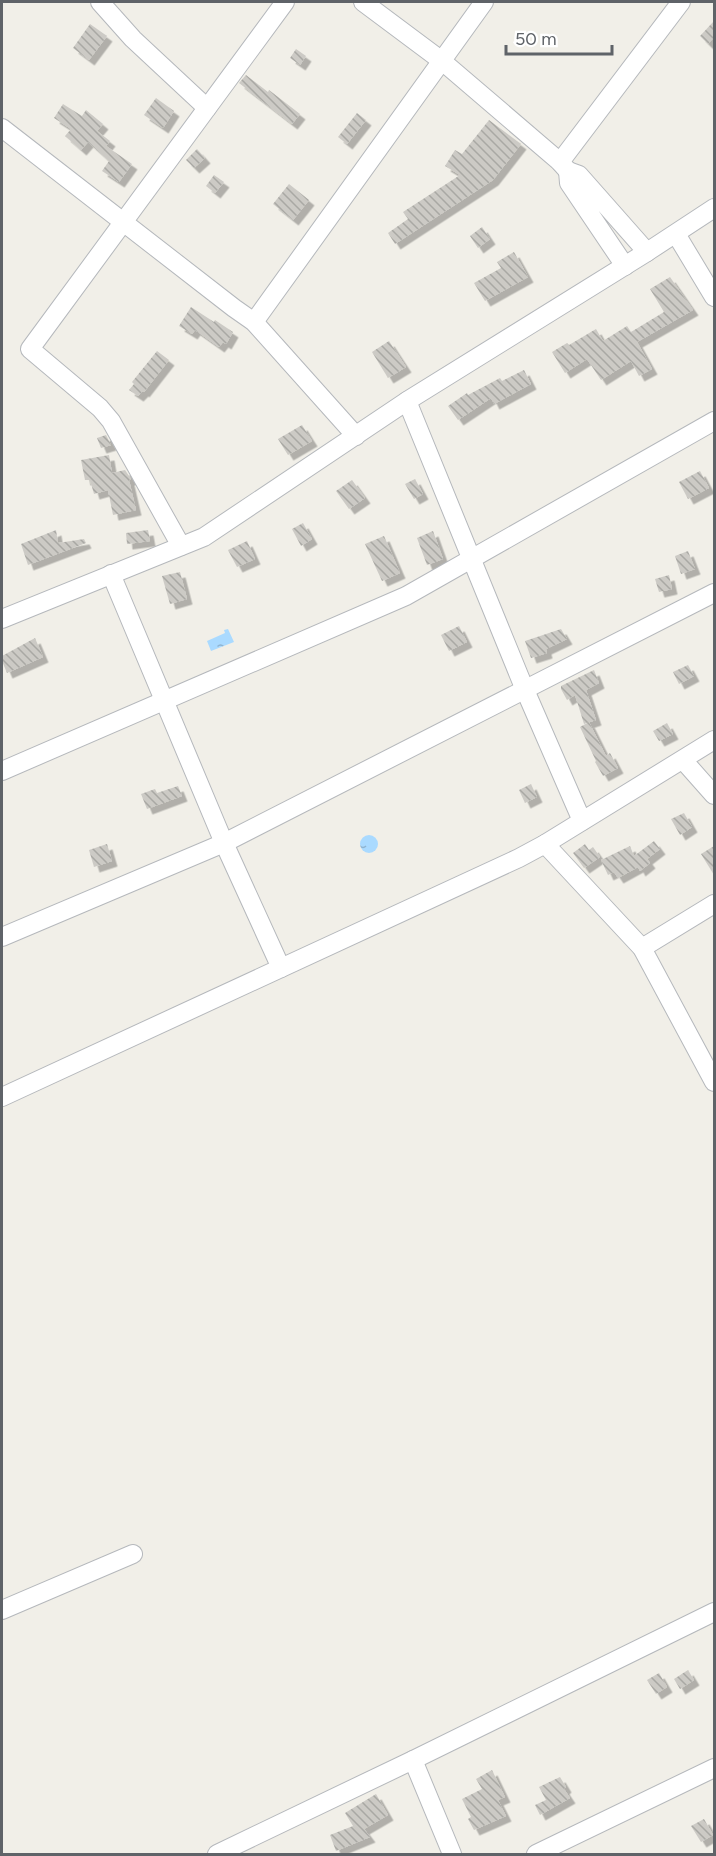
<svg xmlns="http://www.w3.org/2000/svg" width="716" height="1856" viewBox="0 0 716 1856" font-family="Figtree,sans-serif">
<style>
.water{fill:url(#water-ripples)}
.building{fill:url(#building-back-hatch);filter:url(#shadow)}
.lines{fill:none;stroke-linecap:round;stroke-linejoin:round}
.minor-casing{stroke:#b5b8bc;stroke-width:20}
.minor{stroke:#fff;stroke-width:18}
</style>
<defs>
<pattern id="water-ripples" width="26" height="14" patternUnits="userSpaceOnUse" patternTransform="scale(1.5)"><rect width="26" height="14" fill="#aadaff"/><path d="M2 4q2-2 4 0t4 0M15 11q2-2 4 0t4 0" fill="none" stroke="#8eb4d2"/></pattern>
<pattern id="building-back-hatch" width="6" height="6" patternUnits="userSpaceOnUse" patternTransform="scale(1.5)"><rect width="6" height="6" fill="#cccac5"/><path d="M-1 5l2 2M0 0l6 6M5-1l2 2" fill="none" stroke="#a9a8a4"/></pattern>
<filter id="shadow"><feDropShadow dx="5.5" dy="5.5" stdDeviation="0" flood-color="#0004"/></filter>
</defs>
<rect width="100%" height="100%" fill="#f1efe8"/>
<g class="water">
<polygon points="228,629 234,642 211,651 207,641 225,633 224,630"/>
<circle cx="369" cy="844" r="9"/>
</g>
<g class="building">
<polygon points="714,21 714,37 708,44 700,36"/>
<polygon points="90,24 107,36 89,60 73,48"/>
<polygon points="296,49 306,56 300,65 290,58"/>
<polygon points="246,75 268,92 269,90 300,114 292,124 239,83"/>
<polygon points="156,98 174,111 163,128 144,115"/>
<polygon points="63,104 82,116 86,110 103,124 97,131 110,141 106,146 132,164 119,182 102,171 109,161 88,142 81,150 65,136 71,129 54,118"/>
<polygon points="357,113 366,120 347,144 338,137"/>
<polygon points="489,120 521,144 493,180 395,244 388,233 408,219 403,212 460,175 445,166 455,150 462,154"/>
<polygon points="197,149 205,158 194,168 186,160"/>
<polygon points="214,175 224,182 215,193 206,186"/>
<polygon points="289,184 309,200 293,220 273,204"/>
<polygon points="482,227 490,239 478,248 470,236"/>
<polygon points="514,252 528,277 485,301 474,283 501,268 497,262"/>
<polygon points="670,277 693,310 637,342 652,369 639,376 631,361 601,380 587,359 565,373 552,352 567,343 569,345 596,329 603,341 627,326 631,332 664,312 650,289"/>
<polygon points="191,307 214,322 215,320 233,332 226,344 223,342 219,347 195,330 192,334 179,326"/>
<polygon points="389,341 406,367 388,378 372,352"/>
<polygon points="157,351 169,360 144,392 143,391 138,396 129,390 134,384 132,382"/>
<polygon points="524,370 531,384 494,404 491,398 458,420 448,406 467,393 468,395 500,378 502,381"/>
<polygon points="302,425 312,441 288,455 278,439"/>
<polygon points="106,435 111,445 101,448 97,438"/>
<polygon points="109,455 112,473 125,470 131,479 129,480 136,510 113,515 108,490 94,494 90,480 85,480 81,460"/>
<polygon points="700,471 709,488 688,499 679,482"/>
<polygon points="415,479 423,494 414,499 405,484"/>
<polygon points="352,480 365,498 349,509 336,491"/>
<polygon points="303,523 312,539 301,546 292,529"/>
<polygon points="56,530 58,543 84,539 86,543 28,565 21,544"/>
<polygon points="148,530 150,541 127,544 126,533"/>
<polygon points="433,531 443,559 427,565 417,538"/>
<polygon points="384,536 400,573 382,581 365,544"/>
<polygon points="247,541 255,559 237,567 228,550"/>
<polygon points="688,551 695,569 681,574 675,556"/>
<polygon points="180,572 187,599 170,604 162,576"/>
<polygon points="669,575 672,589 659,592 655,579"/>
<polygon points="459,626 467,642 449,651 441,635"/>
<polygon points="561,629 567,639 546,649 547,653 531,658 525,641"/>
<polygon points="35,638 43,657 7,673 2,661 2,656"/>
<polygon points="688,665 694,676 679,684 673,672"/>
<polygon points="594,670 599,683 586,690 596,720 584,724 575,695 567,700 561,689 561,686"/>
<polygon points="589,722 606,756 610,753 618,768 603,776 595,762 596,761 580,727"/>
<polygon points="667,723 673,734 659,741 653,731"/>
<polygon points="531,784 537,797 525,803 519,790"/>
<polygon points="178,786 182,796 147,809 141,794 155,789 157,793"/>
<polygon points="684,813 692,827 680,835 671,819"/>
<polygon points="654,841 660,849 647,859 650,863 640,871 638,867 618,878 614,872 608,875 601,860 630,846 634,856"/>
<polygon points="107,844 112,861 94,867 89,850"/>
<polygon points="585,844 589,850 593,847 600,857 584,868 573,853"/>
<polygon points="714,846 714,875 701,854"/>
<polygon points="688,1670 694,1680 680,1689 674,1679"/>
<polygon points="659,1673 667,1687 656,1694 647,1680"/>
<polygon points="492,1770 505,1797 498,1800 506,1816 474,1830 468,1819 471,1817 462,1799 482,1789 476,1779"/>
<polygon points="560,1777 566,1787 564,1789 570,1798 540,1815 535,1805 546,1800 539,1787"/>
<polygon points="376,1794 388,1815 364,1829 370,1837 336,1851 330,1835 353,1826 345,1813"/>
<polygon points="704,1819 713,1835 701,1842 691,1826"/>
</g>
<g class="lines">
<defs>
<g id="minor">
<polyline points="100,2 133,39 207,108"/>
<polyline points="363,2 442,61 560,162 568,171"/>
<polyline points="2,128 234,308 254,322 356,436"/>
<polyline points="560,162 681,2"/>
<polyline points="676,234 714,297"/>
<polyline points="625,266 569,183 568,171 579,175 647,252"/>
<polyline points="254,322 484,2"/>
<polyline points="407,401 525,690 582,821"/>
<polyline points="181,546 111,421 100,408 30,349 285,2"/>
<polyline points="111,574 224,843 281,968"/>
<polyline points="2,619 204,537 407,401 647,252 714,208"/>
<polyline points="683,760 714,795"/>
<polyline points="2,771 406,596 714,421"/>
<polyline points="545,844 642,948 714,1082"/>
<polyline points="2,937 224,843 714,593"/>
<polyline points="642,948 714,904"/>
<polyline points="2,1097 519,858 545,844 714,740"/>
<polyline points="2,1610 133,1554"/>
<polyline points="413,1760 452,1854"/>
<polyline points="217,1854 413,1760 714,1612"/>
<polyline points="536,1854 714,1768"/>
</g>
</defs>
<use href="#minor" class="minor-casing"/>
<use href="#minor" class="minor"/>
</g>
<rect width="716" height="1856" fill="none" stroke="#5f6368" stroke-width="6"/>
<path d="M506 45v9h106v-9" fill="none" stroke="#5f6368" stroke-width="3"/>
<text x="515" y="45" font-size="18" fill="#5f6368" stroke="#ffffff" stroke-width="4.5" paint-order="stroke">50 m</text>
</svg>
